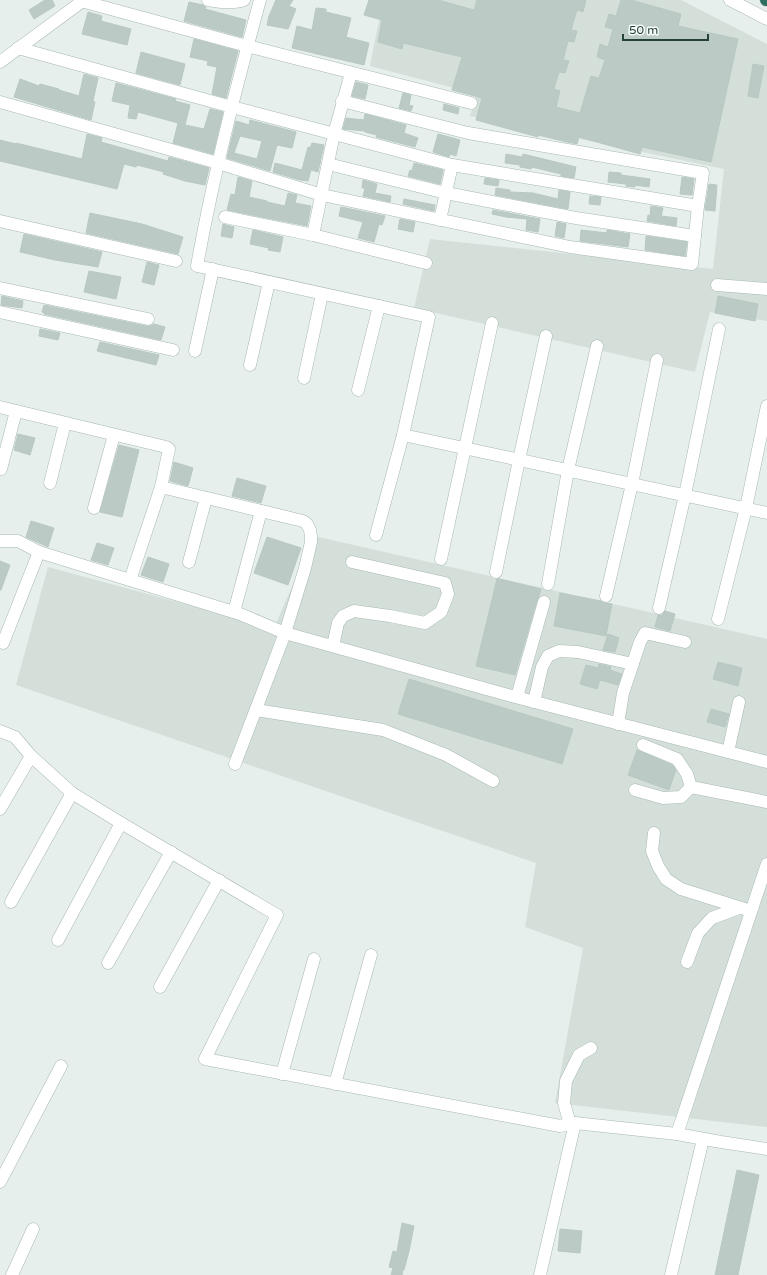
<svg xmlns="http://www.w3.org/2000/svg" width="767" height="1275" viewBox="0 0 767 1275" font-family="'Varela Round',sans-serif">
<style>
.built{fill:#d4dfda}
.building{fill:#bbcac4;stroke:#b8c9c2;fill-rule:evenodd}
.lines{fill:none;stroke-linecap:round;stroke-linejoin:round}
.minor-casing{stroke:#a8b8b2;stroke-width:13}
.highway-casing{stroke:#c2cac8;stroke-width:13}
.minor{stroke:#fff;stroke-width:12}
.highway{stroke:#2f6f62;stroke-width:12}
</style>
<rect width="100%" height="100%" fill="#e6efeb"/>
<g class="built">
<polygon points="383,0 681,0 767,44 767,321 710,312 695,372 414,308 430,239 713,269 724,169 470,116 477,94 370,66"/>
<polygon points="314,536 767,639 767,1127 555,1103 583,948 525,927 536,863 16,685 48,567 274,628"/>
</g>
<g class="building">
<polygon points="45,0 52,0 55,6 34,19 29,10"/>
<polygon points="276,0 293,0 289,6 296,9 288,29 267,25 269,16"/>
<polygon points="369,0 438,0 474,10 477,0 586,0 583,12 577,10 571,30 577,31 574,42 568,41 563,60 569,61 565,73 559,72 554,89 560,91 556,107 580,113 591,76 599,78 605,60 597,57 600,44 608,47 613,29 605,27 609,14 616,16 621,0 631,0 681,14 678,26 738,39 711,162 642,147 640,154 579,137 577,144 567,142 538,135 538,137 476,120 482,98 452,90 462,57 403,43 402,49 378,42 382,20 364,15"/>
<polygon points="189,2 203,5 206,7 205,9 246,20 242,37 184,21"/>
<polygon points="316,8 326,9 326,12 351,18 346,37 369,43 364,65 292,48 297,26 312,30"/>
<polygon points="88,12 102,16 101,21 131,29 127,45 82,34"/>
<polygon points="194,39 238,51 226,98 212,94 217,67 207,65 208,61 190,57"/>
<polygon points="141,52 185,64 180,85 136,73"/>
<polygon points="753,64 764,66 758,98 748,96"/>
<polygon points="84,74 98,78 93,101 95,102 91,120 14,97 20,79 39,86 40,84 59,89 59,90 79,96"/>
<polygon points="356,82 368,85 365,99 352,96"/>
<polygon points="116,83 176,99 175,101 190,105 185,125 204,129 210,109 223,112 213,154 173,143 178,123 138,112 136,119 128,118 130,105 112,101"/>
<polygon points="403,93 411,95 409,105 413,106 411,111 399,108"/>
<polygon points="444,104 459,108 458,114 443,110"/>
<polygon points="365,114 406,125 404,133 418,138 415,147 376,137 377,135 365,132 365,131 343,129 346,118 364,120"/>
<path d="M250,120L296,132L292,148L277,145L270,171L227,158L236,121L249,125ZM240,136L262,141L257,159L234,153Z"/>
<polygon points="87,134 102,138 101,142 168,161 169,157 209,168 205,185 185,181 163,174 164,172 137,165 136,167 124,164 117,189 0,161 0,140 16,144 16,143 82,159"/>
<polygon points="438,134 460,140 456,156 450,154 449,157 433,152"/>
<polygon points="312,143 324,145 318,172 311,170 308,181 300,180 273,172 275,163 302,170 308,147 310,148"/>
<polygon points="506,154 522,157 523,154 576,167 574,178 561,176 561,174 532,167 531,169 520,167 520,165 505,163"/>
<polygon points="414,163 443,170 440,184 408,176 410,170 412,171"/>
<polygon points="609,172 621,173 621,175 650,179 649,187 635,185 635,187 626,186 626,184 608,182"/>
<polygon points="238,177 252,181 249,197 267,201 267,202 285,206 288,193 297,195 295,203 311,206 307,226 227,210 231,194 235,195"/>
<polygon points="682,177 694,179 692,195 680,194"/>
<polygon points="485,178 499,180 498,186 484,184"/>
<polygon points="363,180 377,184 375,193 391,196 390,202 363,196 365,188 362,188"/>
<polygon points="709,184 717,185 715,211 705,210"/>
<polygon points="496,188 510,190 510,192 533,193 558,199 559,190 570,192 568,209 495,195"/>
<polygon points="590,196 601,197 600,205 589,204"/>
<polygon points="404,199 435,205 434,211 403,204"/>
<polygon points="651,206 663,208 661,216 677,218 676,226 647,221 648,215 650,216"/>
<polygon points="341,207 385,216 382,225 379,224 374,242 358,238 363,222 339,216"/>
<polygon points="493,210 540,219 538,232 526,230 527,219 506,217 492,214"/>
<polygon points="90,213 142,224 183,237 178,254 86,233"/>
<polygon points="400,219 415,222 413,232 398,229"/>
<polygon points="557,222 566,224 564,238 555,236"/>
<polygon points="223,224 234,227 232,238 221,236"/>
<polygon points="253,230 283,237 280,252 268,250 269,248 250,244"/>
<polygon points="581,230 607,233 607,230 630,234 628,247 580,241"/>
<polygon points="24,234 102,252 98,267 55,260 20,252"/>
<polygon points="646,236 687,242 685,256 645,250"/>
<polygon points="147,262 159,265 154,285 142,282"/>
<polygon points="89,271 121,277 116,299 84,292"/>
<polygon points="2,296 23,301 22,308 1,305"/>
<polygon points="718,296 758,304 755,321 715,313"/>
<polygon points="44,305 146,326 151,326 154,324 165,327 161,340 44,314 44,313 42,312"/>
<polygon points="40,329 60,333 58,340 39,336"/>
<polygon points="100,342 159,355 156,365 97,351"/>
<polygon points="18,434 35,438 30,455 14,450"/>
<polygon points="119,445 139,450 122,517 100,512"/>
<polygon points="174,462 193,468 188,486 170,481"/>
<polygon points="237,478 266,486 261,503 232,496"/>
<polygon points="31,521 54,528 48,547 26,537"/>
<polygon points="267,537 301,548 288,585 254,573"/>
<polygon points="97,543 114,548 108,565 91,560"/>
<polygon points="148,557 169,564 163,582 141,575"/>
<polygon points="0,561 10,565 1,590 0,590"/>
<polygon points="497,579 499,579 541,589 539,596 537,600 515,675 476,666"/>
<polygon points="560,593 601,601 605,603 612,604 606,636 554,626"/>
<polygon points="665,611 675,614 670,631 655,627 658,615 662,615"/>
<polygon points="608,634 619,638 615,652 603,650"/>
<polygon points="718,662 742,668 738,686 713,679"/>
<polygon points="599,664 611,667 610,670 622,674 618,685 600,680 597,689 580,684 586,665 598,668"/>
<polygon points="409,679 573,729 562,764 398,714"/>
<polygon points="711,709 729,714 725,727 707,722"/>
<polygon points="637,750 672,765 676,770 669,790 628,775"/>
<polygon points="737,1170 759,1175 738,1275 715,1275"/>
<polygon points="402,1223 414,1226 409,1251 404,1270 403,1270 402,1275 391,1275 393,1268 389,1267 393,1251 397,1252"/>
<polygon points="560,1229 582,1231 580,1253 558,1251"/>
</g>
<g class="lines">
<defs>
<g id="minor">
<path d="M208,0C219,2 234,4 244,0"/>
<path d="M260,0C236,88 213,176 197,266L429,317L403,435L376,535"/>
<polyline points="730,0 767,19"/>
<polyline points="81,1 247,46 471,103"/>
<polyline points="18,48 232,107 452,165 698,206"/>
<polyline points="0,62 84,0"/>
<polyline points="0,102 218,163 322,195 570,247 692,264 698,206 703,173 468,133 342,101"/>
<polyline points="328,164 446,193 576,218 695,236"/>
<polyline points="225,217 313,235 426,263"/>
<polyline points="440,220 452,165"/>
<polyline points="0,221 176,261"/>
<polyline points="313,235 334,134 351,73"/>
<polyline points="717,285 767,289"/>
<polyline points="0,288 148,319"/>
<polyline points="0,312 173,350"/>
<polyline points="195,351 213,269"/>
<polyline points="250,365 269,282"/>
<polyline points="304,378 322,294"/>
<polyline points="358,390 379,306"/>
<polyline points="0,407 166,447 169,449 161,487 303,521 307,524 310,530 311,536 311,542 305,568 285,633 508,695 767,762"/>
<polyline points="403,435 767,513"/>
<polyline points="1,469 16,411"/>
<polyline points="50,483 65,423"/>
<polyline points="94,508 114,435"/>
<polyline points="0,541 18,541 39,552 240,614 285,633 235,764"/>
<polyline points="441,559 492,323"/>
<polyline points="189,562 206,498"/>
<polyline points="496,572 519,460 546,336"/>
<polyline points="130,580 161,487"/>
<polyline points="548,584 568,470 597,346"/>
<polyline points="606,596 632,484 657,360"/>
<polyline points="659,608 685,495 719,329"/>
<polyline points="234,612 261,511"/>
<polyline points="718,619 746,508 767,406"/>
<polyline points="3,643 39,552"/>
<polyline points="333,646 338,623 343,616 354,611 390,616 425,623 441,612 448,594 445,583 352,562"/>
<polyline points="517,697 544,602"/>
<polyline points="534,702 542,667 548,656 559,651 578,652 633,664"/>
<polyline points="256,710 383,730 446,755 493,781"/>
<polyline points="618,724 623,693 640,642 645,633 685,642"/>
<polyline points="0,731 15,737 31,756 72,793 121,823 277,915 205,1059 560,1126 575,1123 677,1134 767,864"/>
<polyline points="728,752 739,702"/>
<polyline points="691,787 767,802"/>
<polyline points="635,790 663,798 681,797 691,787 687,774 677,759 643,745"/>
<polyline points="0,809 31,756"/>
<polyline points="654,833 652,851 658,866 666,879 681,889 751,911"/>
<polyline points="11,902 72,793"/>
<polyline points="58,940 121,823"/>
<polyline points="687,962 698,933 712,918 739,908"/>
<polyline points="108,963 171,852"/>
<polyline points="160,987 219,880"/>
<polyline points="282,1074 314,959"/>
<polyline points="335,1084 371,955"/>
<polyline points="570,1124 564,1103 566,1081 579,1055 591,1048"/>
<polyline points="677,1134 721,1142 767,1149"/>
<polyline points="0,1182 61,1066"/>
<polyline points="12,1275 33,1229"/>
<polyline points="540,1275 575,1123"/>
<polyline points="671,1275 703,1139"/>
</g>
<polyline id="highway" points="766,0 767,0"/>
</defs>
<use href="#minor" class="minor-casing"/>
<use href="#highway" class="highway-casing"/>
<use href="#minor" class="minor"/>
<use href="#highway" class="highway"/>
</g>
<path d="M623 34v6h85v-6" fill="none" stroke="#24423a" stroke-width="2"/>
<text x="629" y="34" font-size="12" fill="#24423a" stroke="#f7fbf9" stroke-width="3" paint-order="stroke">50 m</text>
</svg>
